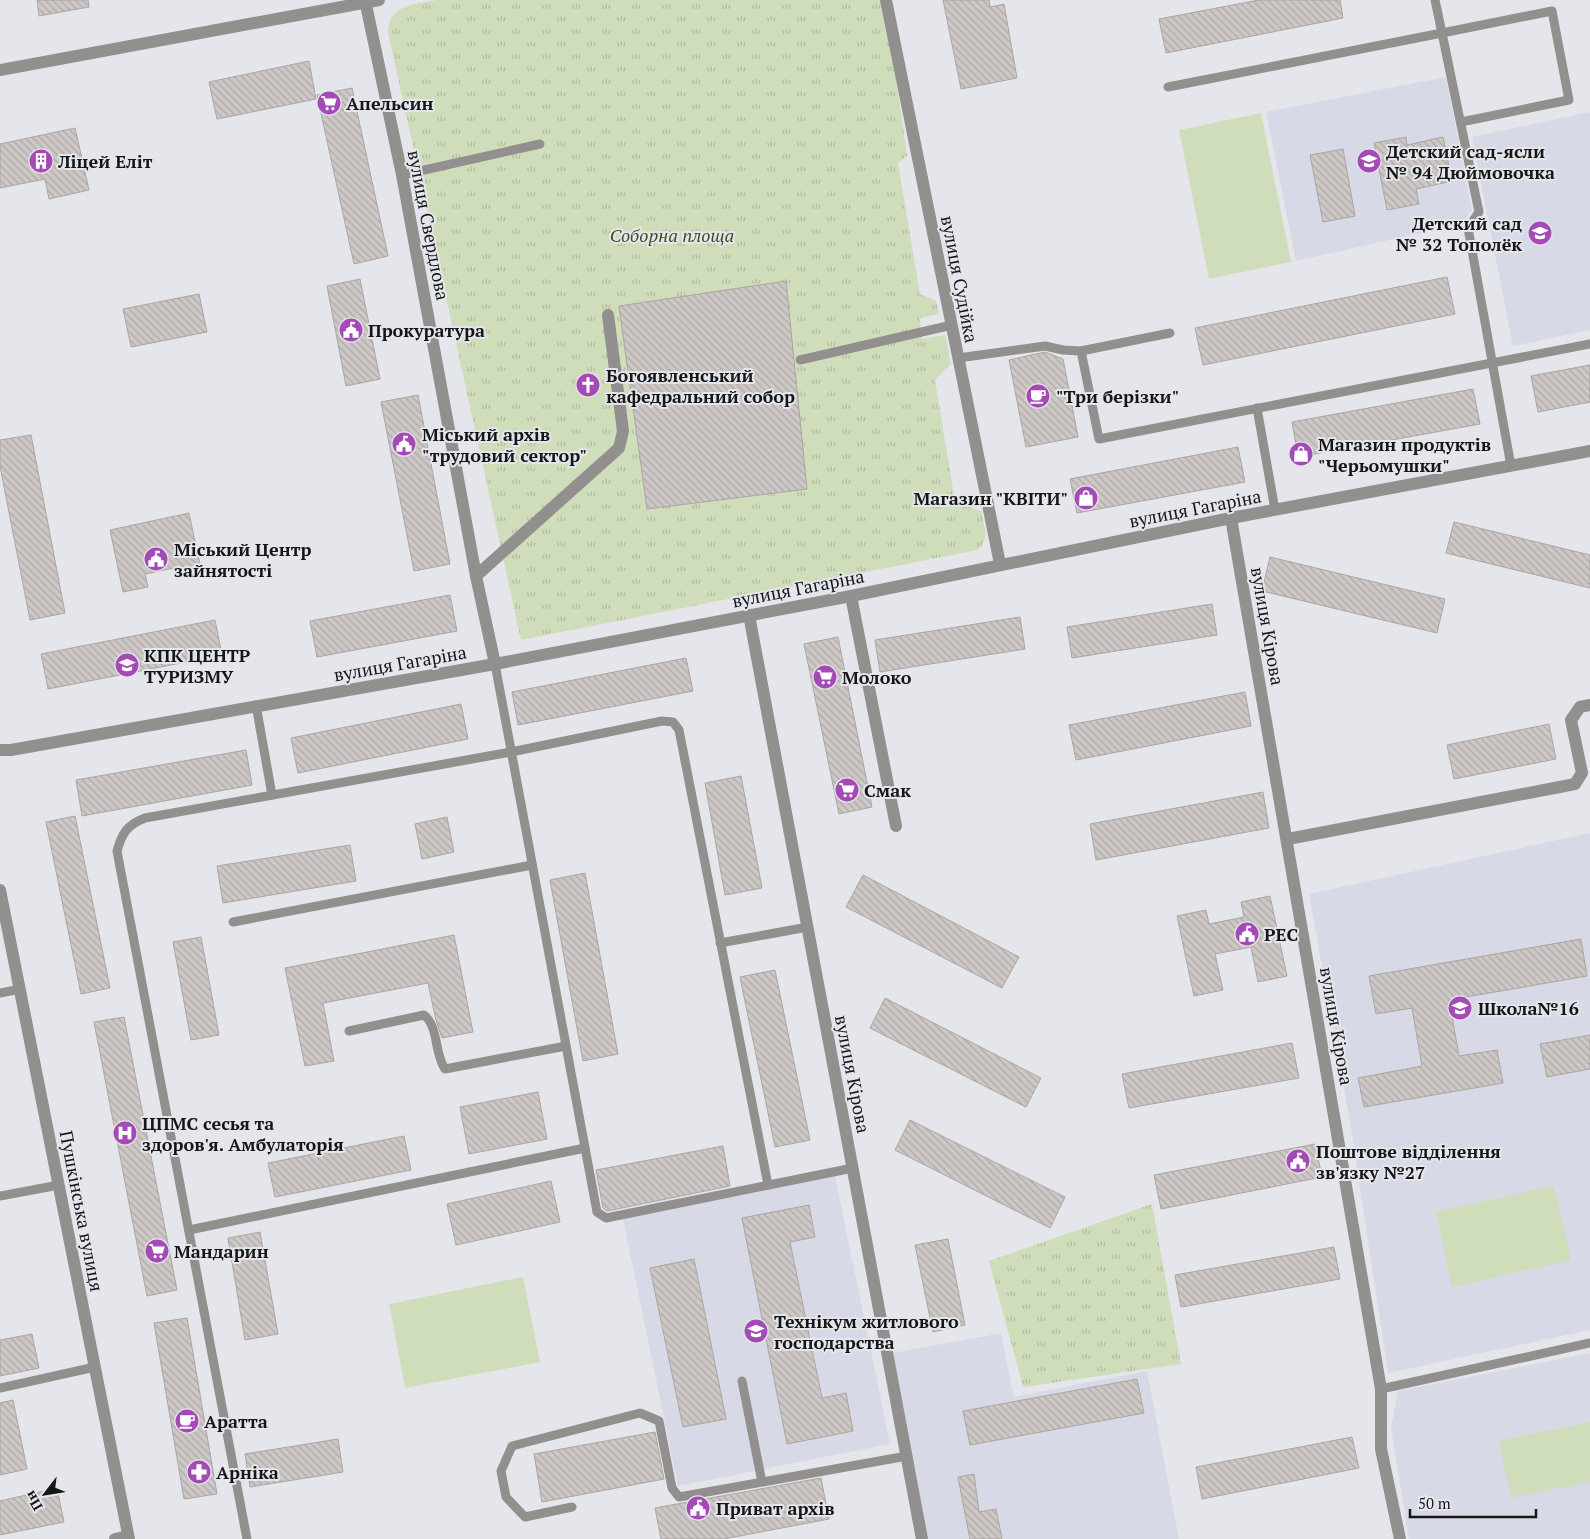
<svg xmlns="http://www.w3.org/2000/svg" width="1590" height="1539" viewBox="0 0 1590 1539" font-family="'PT Serif',serif">
<style>
.built{fill:#d8d9e6}
.park{fill:url(#park-tufts)}
.pitch{fill:#d0ddbb}
.building{fill:url(#building-back-hatch);stroke:#aba5a4}
.lines{fill:none;stroke-linecap:round;stroke-linejoin:round}
.service{stroke:#928f8f;stroke-width:9}
.pedestrian{stroke:#928f8f;stroke-width:12}
.minor{stroke:#928f8f;stroke-width:12}
.tertiary{stroke:#928f8f;stroke-width:12}
.labels{text-anchor:middle;dominant-baseline:central;stroke-width:4;stroke-linejoin:round;paint-order:stroke}
.poi-label{font-size:18px;font-weight:bold;fill:#161618;stroke:#e5e6eb;text-anchor:start}
.street-label{font-size:18px;fill:#161618;stroke:#e5e6eb}
.park-label{font-size:18px;font-style:italic;fill:#3c4d18;stroke:#e5e6eb}
</style>
<defs>
<pattern id="park-tufts" width="24" height="20" patternUnits="userSpaceOnUse" patternTransform="scale(1.25)"><rect width="24" height="20" fill="#d0ddbb"/><path d="M3 7l-1-3M5 7V3M7 7l1-3M15 17l-1-3M17 17v-4M19 17l1-3" fill="none" stroke="#b2bda0"/></pattern>
<pattern id="building-back-hatch" width="6" height="6" patternUnits="userSpaceOnUse" patternTransform="scale(1.25)"><rect width="6" height="6" fill="#cdc7c5"/><path d="M-1 5l2 2M0 0l6 6M5-1l2 2" fill="none" stroke="#afaaa8"/></pattern>
</defs>
<rect width="100%" height="100%" fill="#e5e6eb"/>
<g class="built">
<polygon points="1446,77 1472,210 1461,224 1296,261 1266,112"/>
<polygon points="1590,112 1590,330 1513,346 1472,137"/>
<polygon points="1590,833 1590,1330 1388,1373 1350,1122 1309,894"/>
<polygon points="835,1176 890,1444 678,1486 623,1219"/>
<polygon points="1001,1333 1014,1397 1147,1371 1179,1539 928,1539 893,1353"/>
<polygon points="1590,1353 1590,1539 1409,1539 1391,1428 1398,1391"/>
</g>
<g class="park">
<path d="M437,0H885L907,156L898,163L920,294L936,301L939,314L920,318L922,339L945,335L951,364L935,380L955,501L981,511C984,526 991,540 977,550L521,640L388,32C389,4 415,4 437,0Z"/>
<polygon points="1152,1204 1181,1364 1023,1387 989,1261"/>
</g>
<g class="pitch">
<polygon points="1261,113 1291,262 1209,279 1179,130"/>
<polygon points="1554,1186 1571,1260 1452,1287 1436,1212"/>
<polygon points="523,1277 540,1362 405,1388 389,1304"/>
<polygon points="1590,1422 1590,1482 1511,1498 1499,1441"/>
</g>
<g class="building">
<polygon points="37,0 88,0 89,7 39,16"/>
<polygon points="943,0 989,0 990,7 1004,4 1017,78 961,89"/>
<polygon points="1259,0 1340,0 1343,18 1166,53 1159,19"/>
<polygon points="309,61 316,99 217,119 209,82"/>
<polygon points="352,88 388,256 354,264 317,95"/>
<polygon points="75,128 89,190 49,199 45,179 0,188 0,144"/>
<polygon points="1406,137 1407,145 1443,137 1452,181 1416,189 1419,204 1387,210 1374,143"/>
<polygon points="1343,149 1355,216 1323,222 1310,155"/>
<polygon points="1447,277 1455,314 1203,365 1195,328"/>
<polygon points="360,279 380,379 346,386 327,286"/>
<polygon points="786,281 807,489 647,509 619,306"/>
<polygon points="199,294 207,332 131,347 123,309"/>
<polygon points="1045,352 1063,359 1078,437 1026,447 1009,360"/>
<polygon points="1590,365 1590,402 1538,412 1531,376"/>
<polygon points="1473,389 1480,424 1298,457 1292,422"/>
<polygon points="418,395 450,564 414,571 381,402"/>
<polygon points="31,435 65,613 30,620 0,466 0,440"/>
<polygon points="1238,447 1245,482 1077,513 1070,479"/>
<polygon points="189,513 202,574 186,577 183,566 145,574 148,587 123,592 110,530"/>
<polygon points="1454,522 1590,555 1590,588 1446,553"/>
<polygon points="1270,557 1445,599 1437,633 1262,591"/>
<polygon points="450,595 457,631 317,657 310,621"/>
<polygon points="1212,604 1217,635 1072,658 1067,627"/>
<polygon points="1020,617 1025,649 880,672 875,640"/>
<polygon points="215,620 222,655 48,689 41,654"/>
<polygon points="838,637 872,807 839,814 804,644"/>
<polygon points="686,658 693,691 518,725 512,692"/>
<polygon points="1245,692 1251,726 1076,760 1069,725"/>
<polygon points="461,704 468,739 298,773 291,738"/>
<polygon points="1549,724 1556,759 1454,779 1447,745"/>
<polygon points="246,750 252,785 82,816 76,780"/>
<polygon points="741,776 762,888 725,895 705,783"/>
<polygon points="1263,792 1269,828 1096,860 1090,824"/>
<polygon points="75,816 110,988 81,994 46,822"/>
<polygon points="447,817 454,852 422,859 415,824"/>
<polygon points="350,845 356,881 223,903 217,866"/>
<polygon points="585,873 618,1054 583,1061 550,880"/>
<polygon points="863,875 1019,957 1002,988 846,907"/>
<polygon points="1270,896 1287,976 1258,982 1251,947 1215,954 1223,990 1194,996 1177,916 1206,910 1209,924 1244,917 1241,902"/>
<polygon points="454,935 473,1032 442,1038 436,1020 428,983 323,1003 334,1061 305,1066 285,968"/>
<polygon points="201,937 219,1035 191,1040 173,942"/>
<polygon points="1581,939 1587,976 1449,1000 1459,1056 1497,1050 1503,1083 1364,1107 1358,1078 1422,1066 1412,1008 1376,1014 1369,976"/>
<polygon points="775,970 810,1140 775,1147 740,977"/>
<polygon points="885,998 1041,1078 1026,1107 870,1028"/>
<polygon points="124,1017 177,1290 147,1296 94,1022"/>
<polygon points="1590,1035 1590,1069 1547,1077 1540,1044"/>
<polygon points="1292,1043 1299,1078 1129,1108 1122,1074"/>
<polygon points="538,1092 547,1139 469,1154 460,1107"/>
<polygon points="910,1120 1065,1197 1050,1228 895,1150"/>
<polygon points="404,1136 411,1170 275,1197 268,1163"/>
<polygon points="1315,1144 1322,1177 1161,1209 1154,1175"/>
<polygon points="723,1146 730,1186 607,1211 603,1208 596,1170"/>
<polygon points="551,1181 560,1222 456,1245 447,1204"/>
<polygon points="809,1205 815,1237 790,1242 822,1398 846,1393 853,1431 787,1444 742,1218"/>
<polygon points="260,1232 278,1334 245,1340 228,1238"/>
<polygon points="948,1239 965,1325 933,1332 915,1245"/>
<polygon points="1334,1247 1340,1279 1181,1307 1175,1275"/>
<polygon points="694,1259 726,1419 683,1427 650,1268"/>
<polygon points="187,1318 217,1494 184,1499 154,1323"/>
<polygon points="32,1334 39,1368 0,1376 0,1340"/>
<polygon points="1137,1379 1144,1413 970,1445 963,1411"/>
<polygon points="13,1400 27,1469 0,1475 0,1403"/>
<polygon points="655,1432 664,1479 542,1502 534,1454"/>
<polygon points="1352,1437 1359,1468 1202,1499 1196,1467"/>
<polygon points="338,1439 343,1472 250,1487 245,1454"/>
<polygon points="974,1474 979,1512 996,1509 1002,1539 970,1539 958,1477"/>
<polygon points="821,1478 829,1519 724,1539 661,1539 655,1508"/>
<polygon points="57,1488 64,1522 0,1535 0,1501"/>
</g>
<g class="lines">
<g class="service">
<polyline points="1168,87 1442,33 1435,0"/>
<polyline points="1461,122 1569,100 1552,11 1442,33 1479,212 1468,228 1511,466"/>
<polyline points="402,175 540,144"/>
<polyline points="1081,351 1170,333"/>
<polyline points="958,358 1045,346 1063,350 1081,351 1099,439 1590,344"/>
<polyline points="800,360 952,325"/>
<polyline points="1257,408 1275,510"/>
<polyline points="495,664 597,1212 606,1218 853,1168"/>
<polyline points="256,705 272,795"/>
<polyline points="233,922 532,865"/>
<polyline points="720,943 808,927"/>
<polyline points="0,993 20,989"/>
<path d="M349,1031L424,1015C439,1027 434,1053 445,1069L566,1046"/>
<polyline points="0,1196 59,1185"/>
<polyline points="189,1230 585,1148"/>
<polyline points="742,1381 762,1482"/>
<polyline points="0,1388 95,1367"/>
<polyline points="1381,1389 1590,1343"/>
<polyline points="572,1507 525,1517 506,1497 501,1471 512,1446 640,1413 659,1421 672,1488 679,1497 907,1456"/>
<path d="M247,1539L117,851C122,833 127,825 145,818L511,752L662,721L673,722L679,730L768,1185"/>
</g>
<polyline class="pedestrian" points="476,576 619,448 623,431 608,315"/>
<g class="minor">
<polyline points="365,0 402,175 476,576 495,664"/>
<polyline points="886,0 1000,564"/>
<polyline points="1231,518 1381,1389 1381,1449 1400,1539"/>
<polyline points="851,596 896,826"/>
<polyline points="749,615 922,1539"/>
<polyline points="0,750 11,750 495,664 851,596 1231,518 1590,451"/>
<polyline points="1288,839 1575,784 1582,773 1571,720 1580,707 1590,705"/>
<polyline points="0,890 129,1539"/>
<polyline points="115,1539 128,1536"/>
</g>
<polyline class="tertiary" points="0,70 379,0"/>
</g>
<defs>
<symbol id="supermarket-disc" viewBox="-11 -11 22 22"><circle r="9.5" fill="#a34ab6" stroke="#e5e6eb"/><path d="M-6-5.5h2.5l.6 2H6L4.5 2H-2.5L-4.4-4H-6ZM-1.5 3.2a1.3 1.3 0 1 0 .1 0ZM3 3.2a1.3 1.3 0 1 0 .1 0Z" fill="#fff"/></symbol>
<symbol id="building-disc" viewBox="-11 -11 22 22"><circle r="9.5" fill="#a34ab6" stroke="#e5e6eb"/><path d="M-4-6H4V6H1V3H-1V6H-4ZM-2.5-4.3h1.7v1.8h-1.7ZM.8-4.3h1.7v1.8H.8ZM-2.5-1h1.7V.8h-1.7ZM.8-1h1.7V.8H.8Z" fill="#fff"/></symbol>
<symbol id="school-disc" viewBox="-11 -11 22 22"><circle r="9.5" fill="#a34ab6" stroke="#e5e6eb"/><path d="M0-5L7-2L0 1L-7-2ZM-4 1L0 2.5L4 1V4Q0 6-4 4Z" fill="#fff"/></symbol>
<symbol id="civic-disc" viewBox="-11 -11 22 22"><circle r="9.5" fill="#a34ab6" stroke="#e5e6eb"/><path d="M-.6-6.5H3V-4.5H.6V-3L4-1V1h2V6H-6V1h2V-1L-.6-3ZM-1.2 2.5V6h2.4V2.5Z" fill="#fff"/></symbol>
<symbol id="church-disc" viewBox="-11 -11 22 22"><circle r="9.5" fill="#a34ab6" stroke="#e5e6eb"/><path d="M-1.2-6h2.4v3.5h3.3v2.4h-3.3V6h-2.4V-.1h-3.3v-2.4h3.3Z" fill="#fff"/></symbol>
<symbol id="cafe-disc" viewBox="-11 -11 22 22"><circle r="9.5" fill="#a34ab6" stroke="#e5e6eb"/><path d="M-5.5-4.5H6V0H3Q3 3.5 0 3.5H-2.5Q-5.5 3.5-5.5 0ZM3-3.2v2h1.7v-2ZM-6 4.5H4V6H-6Z" fill="#fff"/></symbol>
<symbol id="shop-disc" viewBox="-11 -11 22 22"><circle r="9.5" fill="#a34ab6" stroke="#e5e6eb"/><path d="M-5-2.5h2.3a2.7 3.5 0 0 1 5.4 0H5L5.5 6h-11ZM-1.5-2.5h3a1.5 2.3 0 0 0-3 0Z" fill="#fff"/></symbol>
<symbol id="hospital-disc" viewBox="-11 -11 22 22"><circle r="9.5" fill="#a34ab6" stroke="#e5e6eb"/><path d="M-5-5h3v3.5h4V-5h3V5h-3V1.5h-4V5h-3Z" fill="#fff"/></symbol>
<symbol id="university-disc" viewBox="-11 -11 22 22"><circle r="9.5" fill="#a34ab6" stroke="#e5e6eb"/><path d="M0-5L7-2L0 1L-7-2ZM-4 1L0 2.5L4 1V4Q0 6-4 4Z" fill="#fff"/></symbol>
<symbol id="pharmacy-disc" viewBox="-11 -11 22 22"><circle r="9.5" fill="#a34ab6" stroke="#e5e6eb"/><path d="M-2-6h4v4h4v4h-4v4h-4v-4h-4v-4h4Z" fill="#fff"/></symbol>
</defs>
<g fill-rule="evenodd">
<use href="#supermarket-disc" x="315" y="89" width="28" height="28"/>
<use href="#building-disc" x="27" y="147" width="28" height="28"/>
<use href="#school-disc" x="1355" y="147" width="28" height="28"/>
<use href="#school-disc" x="1526" y="219" width="28" height="28"/>
<use href="#civic-disc" x="337" y="316" width="28" height="28"/>
<use href="#church-disc" x="574" y="371" width="28" height="28"/>
<use href="#cafe-disc" x="1024" y="382" width="28" height="28"/>
<use href="#civic-disc" x="390" y="430" width="28" height="28"/>
<use href="#shop-disc" x="1287" y="440" width="28" height="28"/>
<use href="#shop-disc" x="1072" y="484" width="28" height="28"/>
<use href="#civic-disc" x="142" y="545" width="28" height="28"/>
<use href="#school-disc" x="113" y="651" width="28" height="28"/>
<use href="#supermarket-disc" x="811" y="663" width="28" height="28"/>
<use href="#supermarket-disc" x="833" y="776" width="28" height="28"/>
<use href="#civic-disc" x="1233" y="920" width="28" height="28"/>
<use href="#school-disc" x="1446" y="994" width="28" height="28"/>
<use href="#hospital-disc" x="111" y="1119" width="28" height="28"/>
<use href="#civic-disc" x="1284" y="1147" width="28" height="28"/>
<use href="#supermarket-disc" x="143" y="1237" width="28" height="28"/>
<use href="#university-disc" x="742" y="1317" width="28" height="28"/>
<use href="#cafe-disc" x="173" y="1407" width="28" height="28"/>
<use href="#pharmacy-disc" x="185" y="1458" width="28" height="28"/>
<use href="#civic-disc" x="684" y="1494" width="28" height="28"/>
</g>
<g class="labels">
<g class="poi-label">
<text x="346" y="103">Апельсин</text>
<text x="1386" y="151">Детский сад-ясли<tspan x="1386" dy="21">№ 94 Дюймовочка</tspan></text>
<text x="58" y="161">Ліцей Еліт</text>
<text x="1522" y="223" text-anchor="end">Детский сад<tspan x="1522" dy="21">№ 32 Тополёк</tspan></text>
<text x="368" y="330">Прокуратура</text>
<text x="606" y="375">Богоявленський<tspan x="606" dy="21">кафедральний собор</tspan></text>
<text x="1056" y="396">"Три берізки"</text>
<text x="422" y="434">Міський архів<tspan x="422" dy="21">"трудовий сектор"</tspan></text>
<text x="1318" y="444">Магазин продуктів<tspan x="1318" dy="21">"Черьомушки"</tspan></text>
<text x="1068" y="498" text-anchor="end">Магазин "КВІТИ"</text>
<text x="174" y="549">Міський Центр<tspan x="174" dy="21">зайнятості</tspan></text>
<text x="144" y="655">КПК ЦЕНТР<tspan x="144" dy="21">ТУРИЗМУ</tspan></text>
<text x="842" y="677">Молоко</text>
<text x="864" y="790">Смак</text>
<text x="1264" y="934">РЕС</text>
<text x="1478" y="1008">Школа№16</text>
<text x="142" y="1123">ЦПМС сесья та<tspan x="142" dy="21">здоров'я. Амбулаторія</tspan></text>
<text x="1316" y="1151">Поштове відділення<tspan x="1316" dy="21">зв'язку №27</tspan></text>
<text x="174" y="1251">Мандарин</text>
<text x="774" y="1321">Технікум житлового<tspan x="774" dy="21">господарства</tspan></text>
<text x="204" y="1421">Аратта</text>
<text x="216" y="1472">Арніка</text>
<text x="716" y="1508">Приват архів</text>
</g>
<g class="street-label">
<text transform="translate(429 225) rotate(79)">вулиця Свердлова</text>
<text transform="translate(960 279) rotate(79)">вулиця Судійка</text>
<text transform="translate(1195 508) rotate(-11)">вулиця Гагаріна</text>
<text transform="translate(798 588) rotate(-11)">вулиця Гагаріна</text>
<text transform="translate(1268 626) rotate(80)">вулиця Кірова</text>
<text transform="translate(400 663) rotate(-10)">вулиця Гагаріна</text>
<text transform="translate(1337 1026) rotate(80)">вулиця Кірова</text>
<text transform="translate(853 1074) rotate(79)">вулиця Кірова</text>
<text transform="translate(82 1211) rotate(79)">Пушкінська вулиця</text>
</g>
<g class="park-label">
<text x="672" y="235">Соборна площа</text>
</g>
</g>
<g transform="translate(45 1494) rotate(239)" stroke="#e5e6eb" stroke-width="4" paint-order="stroke">
<path d="M0-4L9 19L0 12L-9 19Z" fill="#161618"/>
<text y="-8" font-size="14" font-weight="bold" text-anchor="middle" fill="#161618">Пн</text>
</g>
<path d="M1410 1509v8h126v-8" fill="none" stroke="#161618" stroke-width="2.5"/>
<text x="1418" y="1509" font-size="15" fill="#161618" stroke="#e5e6eb" stroke-width="4" paint-order="stroke">50 m</text>
</svg>
